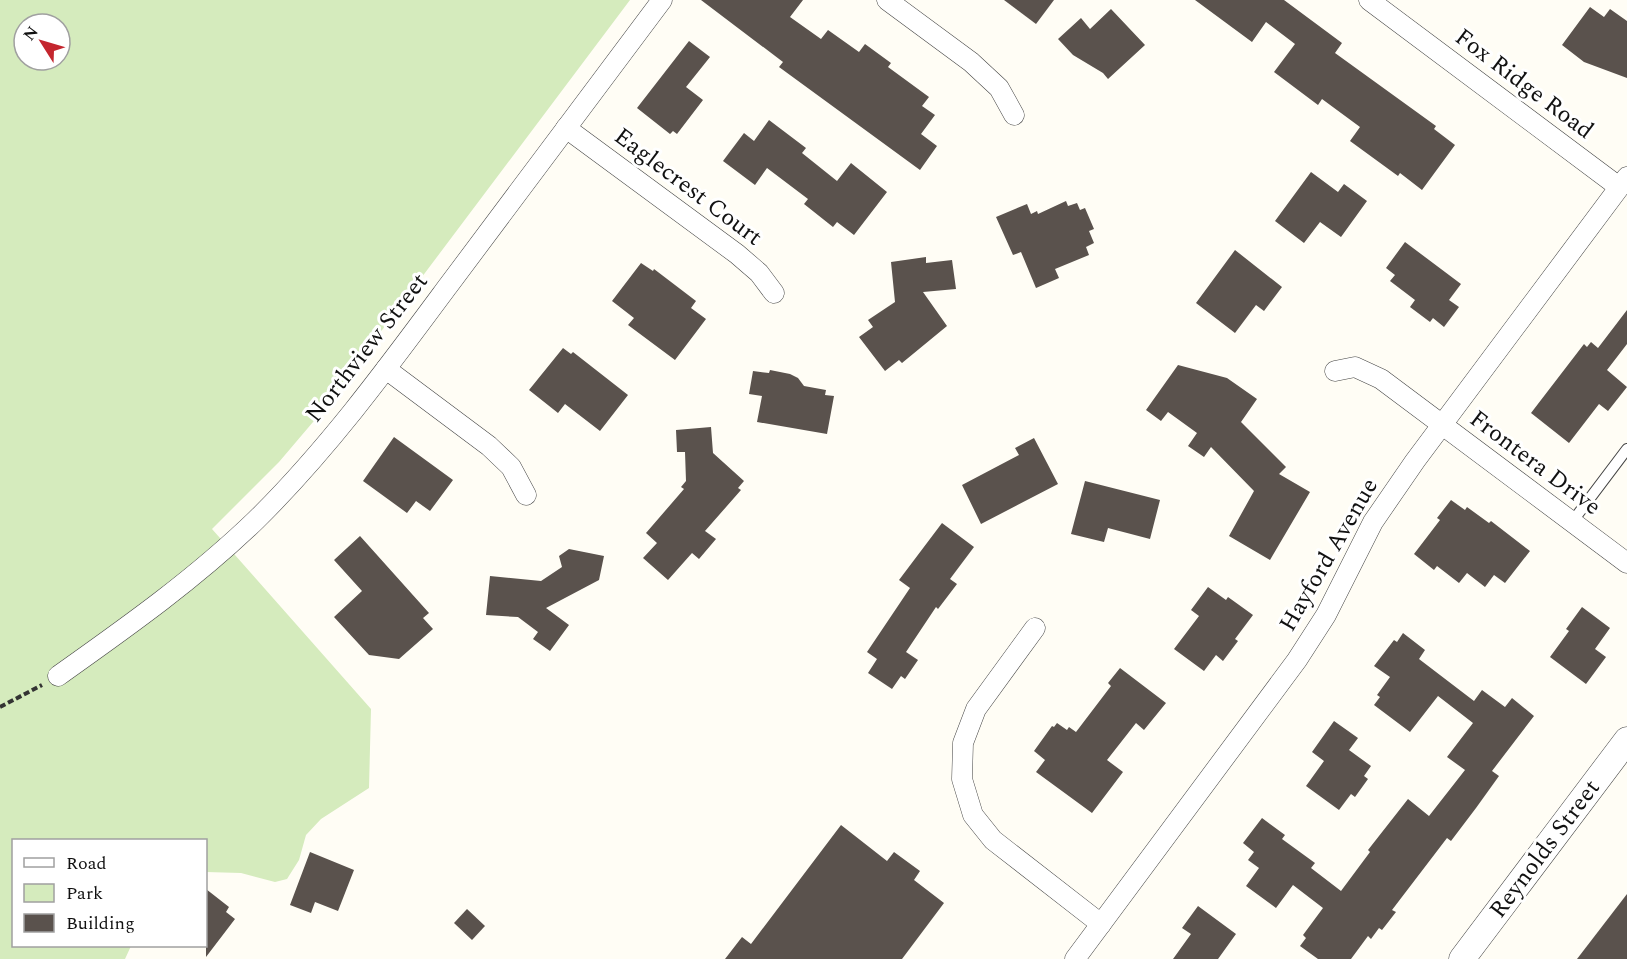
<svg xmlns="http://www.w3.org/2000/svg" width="1627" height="959" viewBox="0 0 1627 959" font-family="Spectral,serif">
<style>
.green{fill:#d5ebbd;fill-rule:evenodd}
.building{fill:#5a524d}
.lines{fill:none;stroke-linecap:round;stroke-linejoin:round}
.service-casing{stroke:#444;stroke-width:12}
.minor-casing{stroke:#444;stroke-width:21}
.tertiary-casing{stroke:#444;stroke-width:27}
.path{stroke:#333;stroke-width:4;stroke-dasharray:6 3;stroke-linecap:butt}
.service{stroke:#fff;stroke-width:10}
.minor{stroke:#fff;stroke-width:20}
.tertiary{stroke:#fff;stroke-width:26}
.labels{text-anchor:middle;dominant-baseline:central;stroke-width:6;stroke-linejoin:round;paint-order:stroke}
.street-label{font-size:24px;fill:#111;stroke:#fff}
</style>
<rect width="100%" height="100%" fill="#fffdf5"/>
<path class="green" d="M0,0H630L313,422L279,462L212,529L371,709L369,788L321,819L306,835L299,860L287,879L275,882L241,873L206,872V840H14V946H131L125,959H0ZM24,24H60V60H24Z"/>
<g class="building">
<polygon points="701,0 803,0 790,17 821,39 828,30 859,52 865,44 891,63 888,67 929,97 922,106 935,115 921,134 937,146 920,170 779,67 783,62"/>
<polygon points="1004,0 1054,0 1036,24"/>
<polygon points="1195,0 1284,0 1342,43 1335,53 1436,126 1434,129 1455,145 1422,190 1400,173 1398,176 1350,141 1360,127 1322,99 1318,105 1274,72 1295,44 1266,22 1252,42"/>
<polygon points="1590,7 1604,17 1610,9 1627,21 1627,78 1584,62 1562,45"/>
<polygon points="1111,9 1145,45 1108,79 1103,73 1073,55 1058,39 1081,18 1090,29"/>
<polygon points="689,41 710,57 686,87 703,100 677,134 673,131 670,134 637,108"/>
<polygon points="769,120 806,148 802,153 837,181 851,163 887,192 854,235 837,222 833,227 804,204 808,199 767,168 755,185 723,161 744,133 754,141"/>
<polygon points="1311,172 1338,192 1344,184 1367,201 1341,237 1320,222 1304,243 1275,221"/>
<polygon points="1066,201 1068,206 1077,203 1080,210 1085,208 1094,229 1089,231 1094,243 1086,247 1089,255 1055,269 1059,278 1036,288 1021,252 1013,255 996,217 1027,204 1031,214 1037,211 1038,214"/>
<polygon points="1405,242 1461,284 1449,300 1459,307 1444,327 1433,318 1430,322 1410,307 1415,300 1390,281 1395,275 1386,268"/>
<polygon points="1235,250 1282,287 1264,311 1256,305 1235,333 1196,303"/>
<polygon points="926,257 926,263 952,260 956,289 923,292 947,326 902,363 899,360 885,371 859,337 873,327 868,320 895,302 891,262"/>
<polygon points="641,263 653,271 654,269 696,301 691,308 706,319 675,360 628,325 634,318 612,301"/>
<polygon points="1627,310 1627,344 1607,370 1627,387 1608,411 1599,404 1569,443 1531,413 1584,344 1587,347 1591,342 1598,348"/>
<polygon points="563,348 571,354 573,352 628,395 600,431 565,404 558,413 529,390"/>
<polygon points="1178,365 1227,378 1257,399 1241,422 1286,467 1279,474 1310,492 1270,560 1229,536 1254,491 1211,447 1204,457 1188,446 1197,433 1168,412 1161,421 1146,410"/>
<polygon points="770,370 790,374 798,378 804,386 826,390 825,395 834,396 827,434 757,422 762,396 749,394 753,371 769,373"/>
<polygon points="711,427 713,453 744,481 738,488 741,490 705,531 716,539 699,559 692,553 668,580 643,558 657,543 646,533 684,489 681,487 686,481 685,452 677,452 676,430"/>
<polygon points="394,437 453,480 430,511 416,501 407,513 363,481"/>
<polygon points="1034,438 1058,484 981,524 962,485 1019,455 1015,448"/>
<polygon points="1085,481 1160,500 1150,539 1108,528 1104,542 1071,534"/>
<polygon points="1451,500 1465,510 1467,507 1489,523 1491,521 1530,551 1505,583 1494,575 1485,587 1467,573 1459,583 1437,566 1434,570 1414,554 1440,520 1437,518"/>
<polygon points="942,523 974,547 950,579 957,584 938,609 936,607 906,652 918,660 905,679 901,676 892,689 868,673 877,659 867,652 910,588 899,580"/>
<polygon points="360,536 429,613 423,618 433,629 399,659 369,655 334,617 362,591 334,560"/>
<polygon points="569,549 604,556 599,580 546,608 569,625 550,651 533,639 538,632 518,617 486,615 490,576 541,581 562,567 559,556"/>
<polygon points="1208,587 1226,600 1228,597 1253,615 1235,639 1238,641 1223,661 1216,655 1204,671 1174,649 1199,616 1191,610"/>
<polygon points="1582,607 1610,628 1595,649 1606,657 1586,684 1550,657 1569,631 1566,629"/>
<polygon points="1403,633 1425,650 1419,659 1474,701 1482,690 1505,707 1512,698 1534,716 1492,771 1499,776 1476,808 1451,841 1447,838 1392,910 1396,912 1382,930 1379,928 1371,939 1368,936 1351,959 1318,959 1300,946 1306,938 1303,935 1323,908 1293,885 1276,908 1246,886 1259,868 1248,860 1254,852 1243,843 1262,818 1285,835 1282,839 1315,863 1311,868 1341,891 1370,852 1368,850 1408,799 1429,816 1465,770 1447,757 1473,723 1438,696 1410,732 1374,705 1380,697 1377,695 1390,677 1374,666 1394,640 1397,642"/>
<polygon points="1120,668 1166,703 1144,730 1136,723 1107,760 1123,772 1092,813 1036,772 1045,760 1034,751 1052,726 1054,727 1057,723 1067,730 1069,727 1076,732 1111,686 1108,683"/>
<polygon points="1334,721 1358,738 1349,750 1371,766 1364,776 1368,779 1355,797 1351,794 1339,810 1306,786 1324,761 1312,752"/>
<polygon points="841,825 887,861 894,852 920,871 914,880 944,903 902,959 725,959 742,937 751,944"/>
<polygon points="310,852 354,870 338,911 315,902 311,913 290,905"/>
<polygon points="206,889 229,907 226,912 235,919 206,957"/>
<polygon points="1627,894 1627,959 1577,959"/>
<polygon points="1198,906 1236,934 1218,959 1173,959 1191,934 1182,928"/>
<polygon points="467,909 485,926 472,940 454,923"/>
</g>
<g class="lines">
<defs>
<polyline id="service" points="1572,522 1627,449"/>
<g id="minor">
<polyline points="887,0 971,62 999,88 1014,115"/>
<polyline points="1369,0 1619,187"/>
<polyline points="566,128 737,254 759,273 774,293"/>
<polyline points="386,369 489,446 511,467 526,495"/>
<polyline points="1335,371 1355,367 1381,379 1627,563"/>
<polyline points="1035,628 976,709 963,743 962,779 973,815 993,840 1101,924"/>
<path d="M58,676C127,627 195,579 256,520C328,449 388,367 448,286C519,191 591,95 662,0"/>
<polyline points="1075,959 1297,660 1326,615 1373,522 1415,461 1627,177"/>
</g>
<polyline id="tertiary" points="1462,959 1627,740"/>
</defs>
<use href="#service" class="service-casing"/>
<use href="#minor" class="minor-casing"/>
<use href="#tertiary" class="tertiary-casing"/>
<polyline class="path" points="0,707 42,685"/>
<use href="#service" class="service"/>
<use href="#minor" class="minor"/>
<use href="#tertiary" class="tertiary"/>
</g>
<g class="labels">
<g class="street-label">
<text transform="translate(1524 84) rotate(37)">Fox Ridge Road</text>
<text transform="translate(688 187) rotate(37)">Eaglecrest Court</text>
<text transform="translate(367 348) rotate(-52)">Northview Street</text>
<text transform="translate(1535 463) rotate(37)">Frontera Drive</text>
<text transform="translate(1329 555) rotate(-60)">Hayford Avenue</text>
<text transform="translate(1545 849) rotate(-53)">Reynolds Street</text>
</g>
</g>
<rect x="12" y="839" width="195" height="108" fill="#ffffff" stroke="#a0a0a0" stroke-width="1.5"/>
<rect x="24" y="858" width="30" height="9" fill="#ffffff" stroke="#a0a0a0" stroke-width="1.5"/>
<text x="66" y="869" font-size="18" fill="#111111">Road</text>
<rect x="24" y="884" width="30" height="18" fill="#d5ebbd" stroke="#a0a0a0" stroke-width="1.5"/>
<text x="66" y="899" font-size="18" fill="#111111">Park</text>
<rect x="24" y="914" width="30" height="18" fill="#5a524d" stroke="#a0a0a0" stroke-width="1.5"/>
<text x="66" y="929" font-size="18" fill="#111111">Building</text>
<g transform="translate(42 42) rotate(307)"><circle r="28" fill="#ffffff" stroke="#a0a0a0" stroke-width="1.5"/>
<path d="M0-4.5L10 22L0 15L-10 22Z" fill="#c4262e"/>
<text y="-9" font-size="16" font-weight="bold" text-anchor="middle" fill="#111111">N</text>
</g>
</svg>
